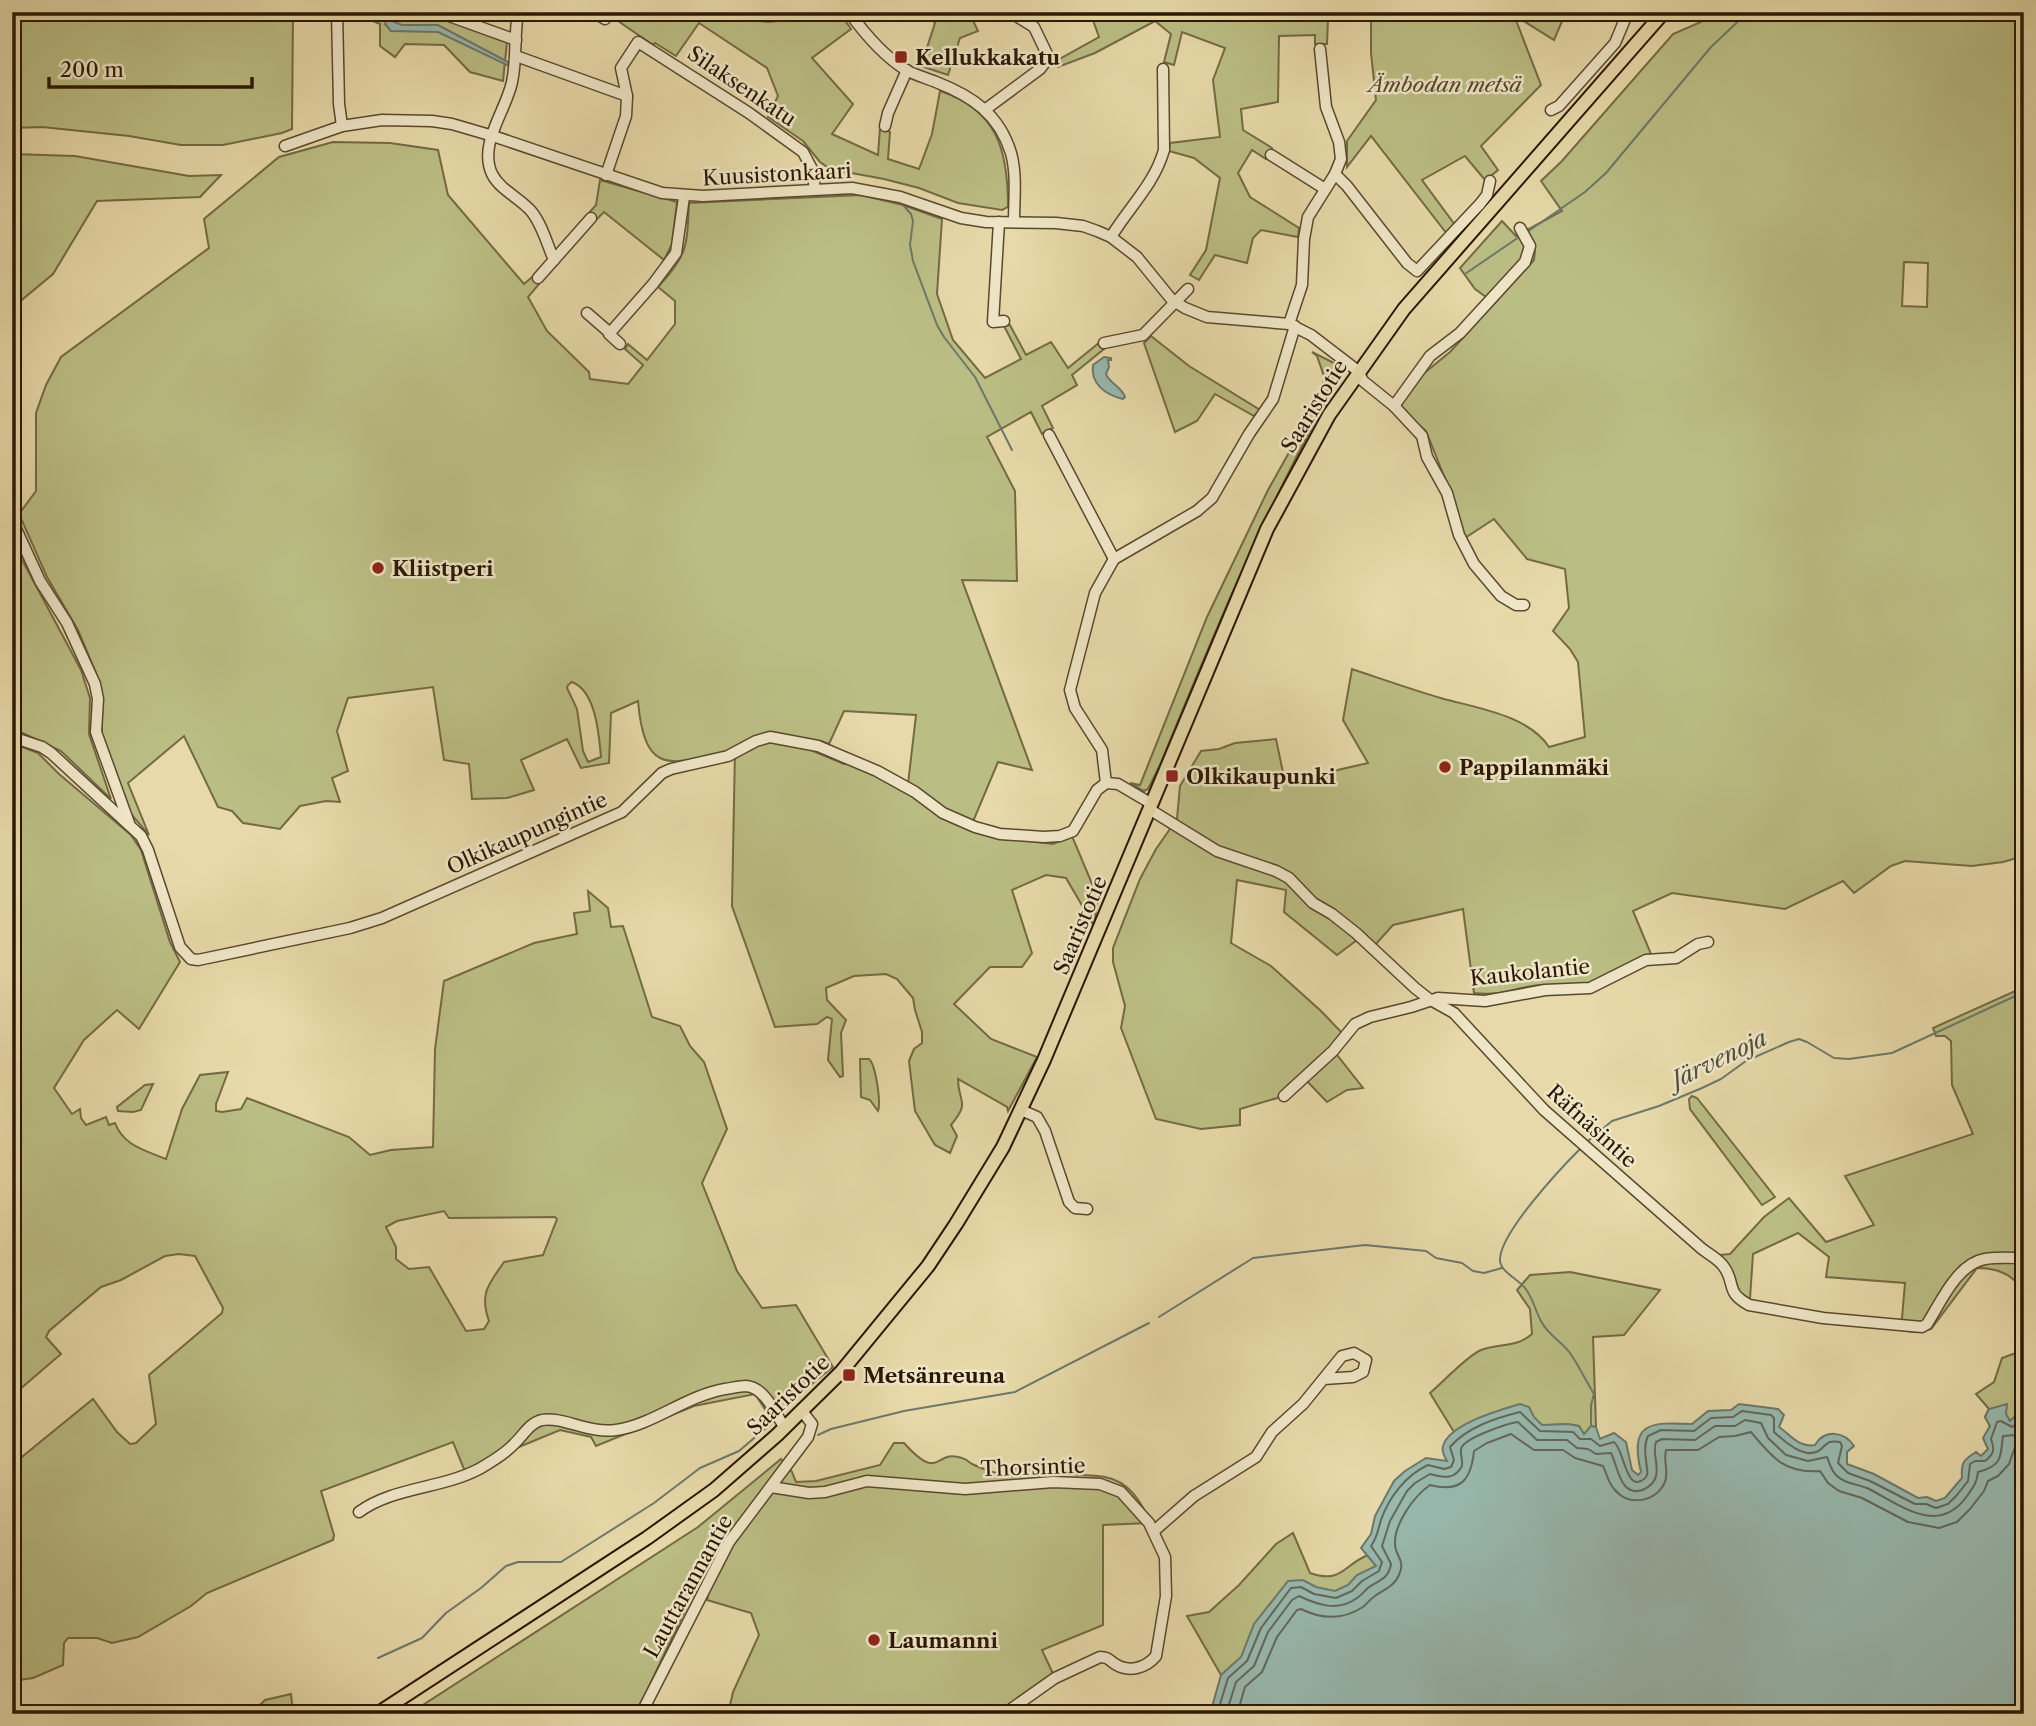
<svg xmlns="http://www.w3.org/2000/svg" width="2036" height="1726" viewBox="0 0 2036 1726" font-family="'Libre Caslon Text',serif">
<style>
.green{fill:#bbbe84;stroke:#736a44;stroke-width:2;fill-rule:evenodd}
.water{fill:#98b9af;stroke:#6c786b;stroke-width:2}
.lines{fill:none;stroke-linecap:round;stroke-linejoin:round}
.shore{stroke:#62685a;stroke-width:2}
.stream{stroke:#6c786b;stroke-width:2}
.minor-casing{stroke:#5a482e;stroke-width:13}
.major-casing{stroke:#2b1705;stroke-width:16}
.minor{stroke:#efe6c7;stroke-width:10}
.major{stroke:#e7d9a9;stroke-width:12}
.poi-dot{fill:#8f2418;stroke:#efe6c7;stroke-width:2.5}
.labels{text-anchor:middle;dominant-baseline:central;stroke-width:5;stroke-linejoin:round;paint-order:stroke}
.poi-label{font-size:21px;font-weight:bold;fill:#2b1705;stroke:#efe6c7;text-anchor:start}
.park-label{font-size:21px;font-style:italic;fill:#56492b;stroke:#efe6c7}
.street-label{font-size:21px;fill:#2b1705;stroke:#efe6c7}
.water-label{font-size:23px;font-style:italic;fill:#515040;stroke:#efe6c7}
</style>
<rect width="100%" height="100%" fill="#e7d9a9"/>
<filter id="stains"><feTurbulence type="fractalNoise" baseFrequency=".00286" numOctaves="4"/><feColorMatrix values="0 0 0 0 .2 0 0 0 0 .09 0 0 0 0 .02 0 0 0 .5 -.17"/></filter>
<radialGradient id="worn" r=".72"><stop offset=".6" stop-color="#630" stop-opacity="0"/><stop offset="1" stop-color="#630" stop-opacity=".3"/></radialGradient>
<g class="green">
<polygon points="12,12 293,12 292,129 282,133 223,145 181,145 129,136 42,127 12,128"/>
<polygon points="352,12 432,12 507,42 503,81 470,72 444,45 405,44 395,57 380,46 380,24"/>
<path d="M605,12H714L721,17L768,22L788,20L807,12H839L851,29L812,58L853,104L832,134L878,155L880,128L890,132L888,159L919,169L932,134L940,91C998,110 1008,151 1008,207L1002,210L958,203L919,188L884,179L830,169L820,162L803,141L768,117L778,96L767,68L699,23L676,56L655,43L653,45Z"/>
<polygon points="925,12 969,12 978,31 960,38 948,75 921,66 935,23"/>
<polygon points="1090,12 1566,12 1554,40 1514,15 1541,85 1481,146 1498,170 1492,175 1490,186 1465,156 1422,180 1455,225 1447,234 1371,136 1347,167 1347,141 1376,100 1371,53 1371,20 1328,20 1327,44 1315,44 1315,35 1279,36 1278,102 1241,109 1243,130 1272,148 1266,159 1252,150 1238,173 1250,197 1299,228 1298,237 1261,230 1253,238 1247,263 1215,255 1199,280 1190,275 1206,250 1220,178 1194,158 1169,151 1170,143 1220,137 1213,80 1225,48 1182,32 1174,65 1164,62 1171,34 1155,21 1095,53 1058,67 1056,61 1099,37"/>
<path d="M1714,12H1731L1744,18L1750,12H2024V635L2021,639L2024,650V856L2003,862L1972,866L1905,861L1891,866L1854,893L1843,881L1785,909L1672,893L1633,911L1651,954C1627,968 1604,984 1576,986C1562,987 1547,983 1532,986C1508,990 1500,996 1474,993L1463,909L1393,925L1375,945L1365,934L1337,955L1284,912L1286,890L1237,880L1231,943L1271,966L1321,1011L1345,1036L1334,1051L1363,1088L1347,1090L1327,1102L1304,1078L1284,1096L1240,1109V1125L1201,1129L1156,1119L1121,1028L1125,1006L1113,962V948L1140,879L1156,849L1177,819L1180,786L1201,751L1219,749L1235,743L1276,739L1285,782L1368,763L1343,720L1352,669C1382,679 1413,690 1444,699C1478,708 1529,716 1549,747L1585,737L1578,662L1570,649L1553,631L1569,608L1565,569L1527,559L1494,519L1465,538L1450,491L1426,431L1398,407L1417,379L1450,352L1534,260L1535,251L1527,230L1562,211L1541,181L1562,161L1673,34L1701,22ZM1904,262L1928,263L1927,307L1902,306Z"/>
<path d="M333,142L390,143L438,150L448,195L524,284L532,277L539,284L528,297L547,331L589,372L590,379L628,384L643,365L625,349L628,344L647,360L675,324V301L658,287C688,255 687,246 689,203L861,195L903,205L942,219L937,294L953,340L985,378L1021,359L1004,326L1010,325L1026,355L1051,342L1068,368L1100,342L1104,349L1072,375L1077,385L1042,406L1053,428L1042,434L1031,412L987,437L1015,491L1017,581L962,580L1032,770L998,762L972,824L948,813L908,784L916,715L844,711L829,744L821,741L813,751L844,764H852L876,774L897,784L946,818L985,834L1011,839L1053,844L1072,836L1098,898L1094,926L1066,878L1046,875L1012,890L1032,953L1022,967H990L954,1004L991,1039L1037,1057L1008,1111L1007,1107L958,1079C958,1103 971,1101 951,1125L957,1136L950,1153L935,1145L915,1111L909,1061L914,1049L922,1043V1032L915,1010L913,998L897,979L886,974L854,976L826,988L827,1000L846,1020L841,1033L843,1076L840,1077L828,1060L832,1019L827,1017L817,1024L775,1027L732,906L735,750C676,761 645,783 638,701L611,713L609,763L581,768L567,739L521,760L534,790L507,798L472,799L469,764L444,760L433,687L348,698L337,731L348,771L332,778L340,802L326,801L300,806L280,829L243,823L232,811L218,807L184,736L128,783L149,835L131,814L102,735L101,692L96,673L78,630L47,577L19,514L36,491V413L46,385L61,357L209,248L204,219L279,157ZM572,682C596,691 599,735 601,757L588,762L583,751L577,709L567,688L568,685Z"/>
<polygon points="12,154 75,156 189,176 221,175 200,197 97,201 53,274 12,308"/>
<polygon points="600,180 677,202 672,244 664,260 604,212 596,220 589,213 596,205"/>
<path d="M1502,221L1516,236L1521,234C1534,260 1503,280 1486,297L1475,289L1460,268Z"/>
<polygon points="1151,336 1189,366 1260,410 1254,416 1215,394 1197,421 1175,432 1144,343"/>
<path d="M1312,352L1336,364L1332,384L1324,398V405C1260,521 1210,643 1160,765L1148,789L1144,791L1130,783L1140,785L1207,617L1268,490L1301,431L1325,379L1317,356Z"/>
<polygon points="12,541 81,670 90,698 89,734 111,799 61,751 12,728"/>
<path d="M12,743L38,753L59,774L131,835L141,850L170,942L180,962L139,1029L117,1010L84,1040L54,1088L72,1114L80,1109L81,1118L86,1125L106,1117L109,1125L115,1123C124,1146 144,1150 166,1159L182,1109L200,1075L228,1072L216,1104V1111L222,1112L241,1109L247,1098L349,1137L370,1155L391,1150L433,1147L435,1049L444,981L534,943L577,934L574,913L590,911L588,891L608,908L611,927L623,926L652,1017L680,1026L690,1046L704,1062L727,1129L702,1183L737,1271L762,1308L796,1305L833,1367L794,1398L772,1420L755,1394L694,1406L596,1446L591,1437L560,1430L514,1449L468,1479L453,1442L321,1491L334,1535L333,1540L207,1593L191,1606L138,1637L112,1643L97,1638H68L64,1643L63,1665L33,1678L12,1681V1465L93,1399L117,1432L130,1444L136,1443L156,1424L149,1375L222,1313L223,1308L195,1256L179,1254L165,1256L121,1280L101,1287L49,1331L46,1337L61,1354L12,1396ZM444,1211L449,1218L555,1217L557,1219L543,1255L504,1262C489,1284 479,1293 489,1321L484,1329L466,1331L429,1267L409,1269L396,1259V1247L386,1227L397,1221Z"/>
<path d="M2024,987V1295C2016,1275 1998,1268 1977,1268L1931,1329L1914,1332L1901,1330L1905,1283L1826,1277L1829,1257L1798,1233L1753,1254L1750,1299L1738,1291L1719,1255L1730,1254L1764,1217L1789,1198L1826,1242L1874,1225L1845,1176L1973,1134L1952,1085L1951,1041L1945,1036H1936L1933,1028Z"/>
<path d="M860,1059H869C876,1065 881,1103 878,1111L870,1100L861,1097Z"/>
<polygon points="153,1084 141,1110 133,1112 118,1111 117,1107 145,1085"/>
<polygon points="1692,1096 1697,1098 1775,1197 1762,1205 1690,1109 1689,1099"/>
<path d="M1570,1272L1660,1290L1624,1335L1593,1337L1596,1427L1591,1426L1584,1435L1579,1426C1537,1418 1493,1444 1454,1432L1430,1393C1442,1383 1468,1355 1481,1350C1500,1343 1516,1348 1532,1334L1530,1309L1517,1290L1530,1275Z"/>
<polygon points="2024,1350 2024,1439 1987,1433 1990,1426 1985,1417 1989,1409 1976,1394 1994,1382 2002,1358"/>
<path d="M894,1443H904C941,1484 934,1448 962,1458C966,1459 969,1462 972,1464C980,1468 990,1471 999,1474L1017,1468L1057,1461L1066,1472C1079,1476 1092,1475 1105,1477C1128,1481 1143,1502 1149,1523L1103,1525V1625L1042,1650L1055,1678L1004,1714H728L733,1692L759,1635L751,1613L707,1600L721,1545L697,1585L636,1714H409L698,1527L781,1459L792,1472L796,1482L816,1481L880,1465Z"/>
<path d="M1293,1533L1310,1573C1342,1584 1343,1565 1368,1555L1391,1575L1238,1696L1221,1675L1187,1616L1209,1612L1239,1585L1276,1544Z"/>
<polygon points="291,1694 293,1714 251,1714 265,1700"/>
</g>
<g class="water">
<polygon points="387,19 402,25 438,25 508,62 509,66 438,32 391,31 385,24"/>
<path d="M1104,357L1111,358V360H1108L1109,367L1106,374C1109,383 1122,387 1125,397L1123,399C1106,395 1090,384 1093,365Z"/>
<path d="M1520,1404L1529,1407L1534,1417L1542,1425L1568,1424L1579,1426L1584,1434L1591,1426L1596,1427L1600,1439L1614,1433L1626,1442L1632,1470L1638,1475L1641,1472C1629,1422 1650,1422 1692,1424L1708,1411L1731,1410L1739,1404L1778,1409L1784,1415L1779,1427C1791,1435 1799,1448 1815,1445C1825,1428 1845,1432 1854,1446L1847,1452V1464L1874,1474L1918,1498L1927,1497L1936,1501L1945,1498L1962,1478C1961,1463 1963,1460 1976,1452L1981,1456L1988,1449L1983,1438L1990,1426L1985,1417L1989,1409L2007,1404L2006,1414L2010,1421L2024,1408V1714H1210L1221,1675L1241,1657L1254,1624L1288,1581L1303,1580L1316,1587L1335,1591L1348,1585L1357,1575L1376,1566L1361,1548L1371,1534L1375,1516L1394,1481L1405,1471L1426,1458L1447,1461C1445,1457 1441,1452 1443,1446C1449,1424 1500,1410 1520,1404Z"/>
</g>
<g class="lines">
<g class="shore">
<path d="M1217,1714L1228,1678L1247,1661L1261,1628L1291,1588L1301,1587L1314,1594L1336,1598L1352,1591L1362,1581L1379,1571L1382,1562L1371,1546C1377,1538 1378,1530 1381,1520C1389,1497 1406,1475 1428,1465L1444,1469L1451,1467L1454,1460L1450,1447C1467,1427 1496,1418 1520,1412L1540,1431L1573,1432L1580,1439H1591L1600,1446L1614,1442C1624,1449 1626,1494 1644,1479C1648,1476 1648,1473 1647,1469C1646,1458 1643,1446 1648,1436L1661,1430L1694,1431L1711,1418L1733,1417L1742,1411L1771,1415L1774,1418V1432C1783,1440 1805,1461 1820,1450C1828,1443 1828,1440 1840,1442L1842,1446L1838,1463L1848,1473L1870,1481L1915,1504H1926L1936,1508L1948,1504L1957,1495L1968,1481L1970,1464L1975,1461H1985C1994,1454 1995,1450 1991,1439L1997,1422L2001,1421L2012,1427L2024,1418"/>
<path d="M1226,1714L1236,1682L1254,1666L1268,1632L1292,1600L1299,1596C1318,1605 1338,1612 1357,1598C1362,1595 1365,1590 1369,1587C1380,1580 1389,1578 1391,1564L1382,1546L1390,1521L1407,1491L1415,1483L1430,1474C1443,1477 1454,1481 1462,1466C1463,1460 1460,1453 1461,1449C1463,1438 1509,1423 1518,1422L1537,1440H1567L1577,1448L1588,1449L1596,1454L1611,1453C1618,1466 1620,1500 1645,1489C1650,1486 1655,1481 1656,1476C1659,1464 1652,1453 1656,1442L1662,1439L1695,1440L1715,1426H1735L1745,1420L1761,1423L1768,1438L1786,1455L1808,1461L1827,1457C1830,1464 1831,1471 1837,1476C1845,1484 1857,1484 1867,1488C1901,1505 1938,1537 1967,1496C1973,1487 1977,1483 1978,1472C2004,1465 2000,1456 2003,1436L2016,1435L2024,1430"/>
<path d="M1237,1714L1245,1687L1262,1672L1277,1637L1297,1610L1301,1609C1321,1619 1343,1620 1363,1607C1367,1604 1370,1599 1375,1596C1384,1589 1394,1587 1399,1575C1406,1560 1395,1556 1395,1544C1394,1524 1414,1496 1430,1485C1461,1493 1471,1480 1474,1451L1487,1443L1511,1434L1534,1450H1563L1575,1458L1603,1466C1607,1474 1608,1483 1615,1490C1629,1507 1656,1502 1665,1482C1669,1471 1663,1461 1666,1450H1698L1719,1437L1735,1436L1751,1432C1771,1456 1784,1474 1820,1471L1828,1483L1839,1491L1862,1498L1908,1522L1939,1528L1957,1522L1970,1509L1984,1491L1988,1481L1998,1476L2009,1464L2015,1447L2024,1443"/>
</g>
<g class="stream">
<polyline points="872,197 902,204 911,214 913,221 910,245 913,261 937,325 944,337 975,377 1012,450"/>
<polyline points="1527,232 1585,192 1606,173 1711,47 1748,12"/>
<polyline points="1465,274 1519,237"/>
<polyline points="1588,1141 1612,1121 1659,1106 1702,1088 1721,1079 1746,1061 1789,1042 1799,1039 1807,1042 1834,1058 1849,1059 1892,1053 2024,992"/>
<path d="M1580,1149C1561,1168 1498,1235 1500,1261C1501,1272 1518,1279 1525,1288C1533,1298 1535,1310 1541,1321C1547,1334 1561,1341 1570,1353C1579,1366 1586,1381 1594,1394L1591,1405V1426"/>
<polyline points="1159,1317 1253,1258 1365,1245 1426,1251 1436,1258 1462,1263 1473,1271 1484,1273 1502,1268"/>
<polyline points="818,1435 831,1429 904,1411 1015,1392 1149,1323"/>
<polyline points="378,1658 422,1638 446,1613 481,1588 506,1566 518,1562 561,1562 654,1503 700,1468 739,1451 773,1422"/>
</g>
<defs>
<g id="minor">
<polyline points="337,12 339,104 342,126"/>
<polyline points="438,12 516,40"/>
<path d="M518,12C514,35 517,59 512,82C506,111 478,144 492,174C500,190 520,198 531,211C542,224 547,244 554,260"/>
<polyline points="594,12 605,19"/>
<path d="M849,12C864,33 884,56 906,70C915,75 926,78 936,82C972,96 999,114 1011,153C1017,175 1014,199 1014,222"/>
<polyline points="516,56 627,96"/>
<polyline points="986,109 1040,69 1047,60 1047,54 1034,27 1010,12"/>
<polyline points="1551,110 1559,106 1615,43 1628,12"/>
<polyline points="885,126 888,113 907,70"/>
<polyline points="285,146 342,126 382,120 432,121 452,124 493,136 662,193 703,196 852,188 900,197 961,218 986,222 1056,223 1083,226 1097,231 1111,237 1137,257 1172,300 1185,308 1207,317 1289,324 1311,335 1358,371 1363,381 1394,406 1422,436 1427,457 1447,493 1459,535 1474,564 1501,596 1516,605 1524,605"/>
<polyline points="1271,155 1325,189"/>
<polyline points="1335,174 1347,186 1407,263 1417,271 1480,204 1487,195 1490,181"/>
<polyline points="606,175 626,116 627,96 621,68 638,42 749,113 803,152 812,169 815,189"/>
<polyline points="999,222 993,322 1004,321"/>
<path d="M1111,237C1129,207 1154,185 1164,150L1163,69"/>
<polyline points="538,278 591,218"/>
<polyline points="587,313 610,333"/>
<polyline points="1289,324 1302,285 1304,239 1308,217 1335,174 1341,159 1339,142 1326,107 1320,49"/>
<polyline points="1104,343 1143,335 1188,289"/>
<polyline points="620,344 609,334 653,284 676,253 684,197"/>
<polyline points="1394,406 1430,356 1460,333 1525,262 1530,246 1520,228"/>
<polyline points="1049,435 1114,559"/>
<polyline points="12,520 40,581 67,623 95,684 98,699 96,732 129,823"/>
<polyline points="12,737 42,747 51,753 141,836 148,850 180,947 191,959 198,960 350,928 382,918 622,812 662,773 671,769 728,756 756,741 770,737 818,746 877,771 915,792 943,813 975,827 1000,834 1044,837 1060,836 1073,831 1097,790 1106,783 1118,784 1152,804"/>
<polyline points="1106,783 1102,750 1075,708 1070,690 1095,593 1114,559 1197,511 1212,498 1249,434 1273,399 1295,326"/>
<path d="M1149,809L1217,851L1276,871L1289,878L1313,903L1332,914L1356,933L1415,988L1429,999L1454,1013L1544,1110L1701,1248C1708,1254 1719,1259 1724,1267C1736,1284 1725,1292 1749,1305L1823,1318L1922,1327L1927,1324C1941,1302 1957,1264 1985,1259C1997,1257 2011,1258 2024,1258"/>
<polyline points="1284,1096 1333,1051 1355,1024 1370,1017 1411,1007 1438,998 1485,1001 1545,990 1590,988 1646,960 1676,958 1698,944 1708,942"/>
<polyline points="1021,1110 1037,1117 1045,1131 1069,1202 1075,1208 1087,1209"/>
<path d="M771,1487L809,1493L825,1492L867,1481L965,1489L1053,1482L1100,1484L1121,1492L1149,1523L1165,1557L1166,1596L1156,1656C1146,1668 1129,1673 1115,1664C1109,1660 1108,1657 1100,1657L1055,1678L1004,1714"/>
<path d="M359,1512C393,1487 441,1489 479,1469C491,1462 505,1454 514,1444C523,1436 529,1423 542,1420C562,1416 589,1434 616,1430C653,1425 685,1396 725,1389C732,1388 740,1386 746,1386C765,1387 776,1415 785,1428"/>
<polyline points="1154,1531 1194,1496 1256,1457 1272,1432 1303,1404 1342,1356 1354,1353 1366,1360 1363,1372 1353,1377 1324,1379"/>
<polyline points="641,1714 729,1542 808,1437 812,1424 802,1411"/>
</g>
<polyline id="major" points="377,1714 647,1538 714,1490 777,1435 841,1372 928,1266 956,1224 1003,1147 1044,1060 1267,529 1329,415 1404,309 1664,12"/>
</defs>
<use href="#minor" class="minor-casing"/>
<use href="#major" class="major-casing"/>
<use href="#minor" class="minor"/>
<use href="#major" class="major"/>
</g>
<g class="poi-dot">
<rect x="894" y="50" width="14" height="14" rx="3.5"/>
<circle cx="378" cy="568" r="7"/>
<circle cx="1445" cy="767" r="7"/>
<rect x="1165" y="769" width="14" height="14" rx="3.5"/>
<rect x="842" y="1368" width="14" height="14" rx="3.5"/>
<circle cx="874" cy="1640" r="7"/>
</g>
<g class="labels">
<g class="poi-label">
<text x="915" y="57">Kellukkakatu</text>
<text x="392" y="568">Kliistperi</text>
<text x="1459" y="767">Pappilanmäki</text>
<text x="1186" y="776">Olkikaupunki</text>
<text x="863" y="1375">Metsänreuna</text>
<text x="888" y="1640">Laumanni</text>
</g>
<g class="park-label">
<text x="1445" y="84">Ämbodan metsä</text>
</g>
<g class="street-label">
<text transform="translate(742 86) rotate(34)">Silaksenkatu</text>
<text transform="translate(777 174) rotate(-3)">Kuusistonkaari</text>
<text transform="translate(1314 406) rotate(-58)">Saaristotie</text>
<text transform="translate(527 833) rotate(-24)">Olkikaupungintie</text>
<text transform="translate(1080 925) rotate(-67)">Saaristotie</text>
<text transform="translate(1530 972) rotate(-6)">Kaukolantie</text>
<text transform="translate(1592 1126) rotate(42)">Räfnäsintie</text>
<text transform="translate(788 1395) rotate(-44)">Saaristotie</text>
<text transform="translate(1033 1467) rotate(-2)">Thorsintie</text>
<text transform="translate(688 1586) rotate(-61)">Lauttarannantie</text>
</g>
<g class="water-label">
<text transform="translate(1719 1059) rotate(-26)">Järvenoja</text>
</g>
</g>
<rect width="2036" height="1726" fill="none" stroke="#e7d9a9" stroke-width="42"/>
<rect x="14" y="14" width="2008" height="1698" fill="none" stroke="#2b1705" stroke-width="3.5"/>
<rect x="21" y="21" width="1994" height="1684" fill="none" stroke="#2b1705" stroke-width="2"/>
<path d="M49 77v10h203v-10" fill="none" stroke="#2b1705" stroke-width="3.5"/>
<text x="60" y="77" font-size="21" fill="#2b1705" stroke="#efe6c7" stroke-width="5" paint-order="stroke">200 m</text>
<rect width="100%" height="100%" filter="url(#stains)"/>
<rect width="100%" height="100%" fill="url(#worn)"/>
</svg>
